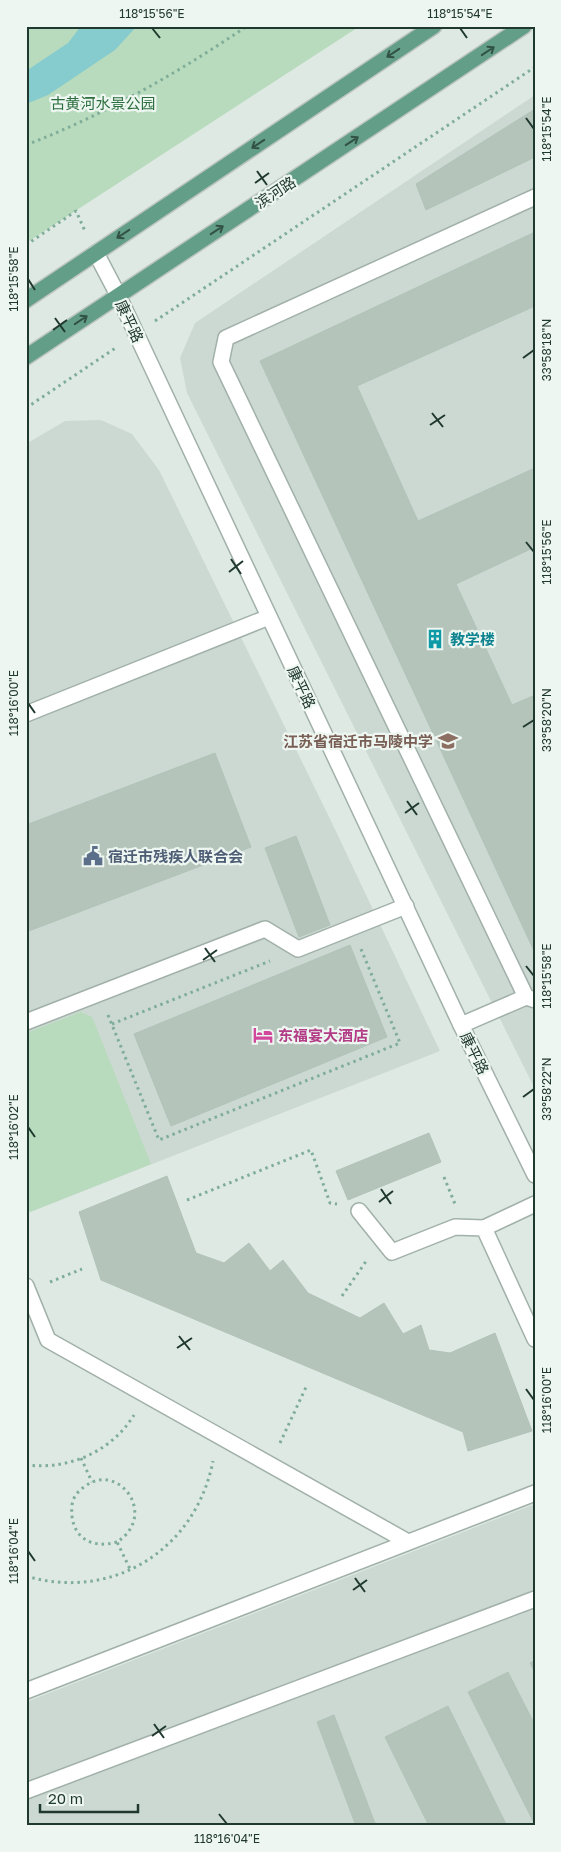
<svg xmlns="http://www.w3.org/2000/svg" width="561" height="1852" viewBox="0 0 561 1852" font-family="'Golos Text','Noto Sans SC',sans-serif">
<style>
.built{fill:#ccd9d2}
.green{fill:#b7dbbc}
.water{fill:#86ccce}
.building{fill:#b4c4bb;stroke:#b1c3b9}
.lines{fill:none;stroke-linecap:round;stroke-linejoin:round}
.minor-casing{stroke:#a1b1a9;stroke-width:18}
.major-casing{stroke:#bcc4c1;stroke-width:18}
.path{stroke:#7fad99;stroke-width:3;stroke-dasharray:2.5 4;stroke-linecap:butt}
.minor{stroke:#fff;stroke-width:15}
.major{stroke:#639e88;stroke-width:15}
.oneway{stroke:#315245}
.ticks{fill:none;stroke:#20392f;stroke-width:2}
.labels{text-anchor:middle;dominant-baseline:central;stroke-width:4.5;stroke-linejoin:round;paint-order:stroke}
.park-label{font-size:15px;fill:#2b6e3d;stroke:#eef6f1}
.street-label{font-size:15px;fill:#20392f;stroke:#eef6f1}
.culture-label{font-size:15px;font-weight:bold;fill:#0d838f;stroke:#eef6f1;text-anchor:start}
.education-label{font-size:15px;font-weight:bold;fill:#785e54;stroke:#eef6f1;text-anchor:end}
.service-label{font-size:15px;font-weight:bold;fill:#4e5e75;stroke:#eef6f1;text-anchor:start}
.hotel-label{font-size:15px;font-weight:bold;fill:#b23c85;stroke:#eef6f1;text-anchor:start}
.neatline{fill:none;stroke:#20392f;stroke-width:2}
.ticks-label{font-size:12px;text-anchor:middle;fill:#20392f}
</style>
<rect width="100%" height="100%" fill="#dee9e3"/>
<g class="built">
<polygon points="535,95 535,1089 187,393 180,358 195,323"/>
<polygon points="101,420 132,434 159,470 332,823 440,1051 30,1212 26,1202 26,444 65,421"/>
<polygon points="535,1504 535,1826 26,1826 26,1702"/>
</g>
<g class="green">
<polygon points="26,26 360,26 26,243"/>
<polygon points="81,1012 92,1017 151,1164 30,1212 26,1202 26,1033"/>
</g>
<polygon class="water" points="81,26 137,26 115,50 48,95 26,104 26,71 68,43"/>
<g class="building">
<polygon points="535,109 535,157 426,210 416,184"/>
<polygon points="535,232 535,306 357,386 418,521 535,468 535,547 456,584 512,705 535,695 535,953 260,361"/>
<polygon points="215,753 251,847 26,932 26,825"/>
<polygon points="296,836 330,925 299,937 265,848"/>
<polygon points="350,945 387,1037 171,1126 134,1034"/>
<polygon points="429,1133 441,1162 348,1200 336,1171"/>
<polygon points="167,1176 196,1253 224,1263 249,1243 270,1271 283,1260 308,1293 360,1318 384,1303 403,1334 421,1325 429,1350 450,1353 495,1333 532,1431 468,1451 463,1432 101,1280 79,1212"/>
<polygon points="535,1660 535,1673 530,1663"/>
<polygon points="508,1672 535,1725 535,1825 468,1692"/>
<polygon points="448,1706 507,1826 429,1826 385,1737"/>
<polygon points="334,1715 376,1826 356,1826 317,1722"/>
</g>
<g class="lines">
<defs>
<g id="minor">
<polyline points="535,197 226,338 221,362 526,997 535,1000"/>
<polyline points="96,253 118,295 461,1025 535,1175"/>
<polyline points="26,714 269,617"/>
<polyline points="26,1022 265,929 298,949 406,906"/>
<polyline points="461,1025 526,997"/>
<polyline points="359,1211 392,1252 455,1227 484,1228 535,1339"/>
<polyline points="484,1228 535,1204"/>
<polyline points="26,1286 48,1340 408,1542"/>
<polyline points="26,1691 535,1493"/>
<polyline points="26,1791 535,1599"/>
</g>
<g id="major">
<polyline points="26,300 434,26"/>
<polyline points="26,357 524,26"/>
</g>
</defs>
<use href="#minor" class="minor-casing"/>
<use href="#major" class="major-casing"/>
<g class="path">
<path d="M26,145C104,115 178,73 247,26"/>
<polyline points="26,245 76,211 85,231"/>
<polyline points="155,321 535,67"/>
<polyline points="26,408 117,347"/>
<polyline points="108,1015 159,1140 400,1043 361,949"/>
<polyline points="112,1024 270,961"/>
<polyline points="444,1177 455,1204"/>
<polyline points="187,1200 311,1150 330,1203 337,1204"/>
<polyline points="50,1282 82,1269"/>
<polyline points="342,1296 367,1260"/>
<polyline points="280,1443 307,1385"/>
<polyline points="81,1458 92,1482"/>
<path d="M26,1465C69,1470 111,1452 134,1415"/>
<path d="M117,1542C89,1550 69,1535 72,1505C73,1497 78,1491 84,1487C118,1460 159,1515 117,1542L130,1569"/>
<path d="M26,1576C113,1602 196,1549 213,1461"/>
</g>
<use href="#minor" class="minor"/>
<use href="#major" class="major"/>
</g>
<defs><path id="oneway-shaft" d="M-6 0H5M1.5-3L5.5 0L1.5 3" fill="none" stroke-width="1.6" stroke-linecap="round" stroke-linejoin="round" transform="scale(1.25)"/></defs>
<g class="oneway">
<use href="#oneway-shaft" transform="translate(488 51) rotate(-34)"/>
<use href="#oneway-shaft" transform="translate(393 53) rotate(146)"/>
<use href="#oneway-shaft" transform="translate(352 141) rotate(-33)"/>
<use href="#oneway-shaft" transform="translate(258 144) rotate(146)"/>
<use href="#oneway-shaft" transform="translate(217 230) rotate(-33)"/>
<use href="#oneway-shaft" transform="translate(123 234) rotate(146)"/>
<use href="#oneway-shaft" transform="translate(81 320) rotate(-34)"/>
</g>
<path class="ticks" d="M152,28L160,38M460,28L467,38M526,118L534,129M257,171L267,185M255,183L269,173M28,279L35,290M55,318L65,332M53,330L67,320M523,358L534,350M432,413L443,427M430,425L445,415M526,542L534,552M231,559L241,574M229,572L243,561M28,703L35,713M523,727L534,720M407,801L417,815M405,813L419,803M205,948L215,962M203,960L217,950M526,966L534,976M523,1097L534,1089M28,1127L35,1137M381,1189L391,1204M379,1202L393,1191M179,1336L190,1350M177,1348L192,1338M526,1389L534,1400M28,1551L35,1561M355,1578L365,1592M353,1590L367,1580M154,1724L164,1738M152,1736L166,1726M219,1814L227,1824"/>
<defs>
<symbol id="building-bare" viewBox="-9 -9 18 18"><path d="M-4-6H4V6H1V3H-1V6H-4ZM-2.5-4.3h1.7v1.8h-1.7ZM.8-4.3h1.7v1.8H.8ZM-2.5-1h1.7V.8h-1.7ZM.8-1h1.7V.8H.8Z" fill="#0f9aa8" stroke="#eef6f1" stroke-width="2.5" paint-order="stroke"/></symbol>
<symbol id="school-bare" viewBox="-9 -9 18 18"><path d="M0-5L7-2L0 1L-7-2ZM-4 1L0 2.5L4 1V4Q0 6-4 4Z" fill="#8d6e63" stroke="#eef6f1" stroke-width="2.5" paint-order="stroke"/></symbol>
<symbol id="civic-bare" viewBox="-9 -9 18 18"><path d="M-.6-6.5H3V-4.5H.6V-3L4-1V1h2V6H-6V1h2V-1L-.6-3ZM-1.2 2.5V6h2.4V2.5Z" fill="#5c6f8a" stroke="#eef6f1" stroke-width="2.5" paint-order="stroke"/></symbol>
<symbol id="hotel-bare" viewBox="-9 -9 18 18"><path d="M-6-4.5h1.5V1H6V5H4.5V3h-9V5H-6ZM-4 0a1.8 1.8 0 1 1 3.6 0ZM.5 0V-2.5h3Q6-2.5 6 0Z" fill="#d1479c" stroke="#eef6f1" stroke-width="2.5" paint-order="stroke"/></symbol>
</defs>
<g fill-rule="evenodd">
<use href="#building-bare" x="421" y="625" width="28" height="28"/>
<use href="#school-bare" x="434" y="727" width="28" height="28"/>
<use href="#civic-bare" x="79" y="842" width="28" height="28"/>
<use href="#hotel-bare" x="249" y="1021" width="28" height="28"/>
</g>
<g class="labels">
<g class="park-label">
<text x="103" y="103">古黄河水景公园</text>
</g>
<g class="street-label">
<text transform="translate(275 192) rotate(-33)">滨河路</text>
<text transform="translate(130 321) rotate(65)">康平路</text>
<text transform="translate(302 687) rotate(65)">康平路</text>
<text transform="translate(475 1053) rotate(64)">康平路</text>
</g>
<g class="culture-label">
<text x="450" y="639">教学楼</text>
</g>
<g class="education-label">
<text x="433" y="741">江苏省宿迁市马陵中学</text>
</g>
<g class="service-label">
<text x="108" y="856">宿迁市残疾人联合会</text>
</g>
<g class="hotel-label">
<text x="278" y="1035">东福宴大酒店</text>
</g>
</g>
<rect width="561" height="1852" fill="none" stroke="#eef6f1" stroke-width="55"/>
<path d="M40 1804v8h98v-8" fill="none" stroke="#20392f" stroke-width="2.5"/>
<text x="48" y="1804" font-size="15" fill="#20392f" stroke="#eef6f1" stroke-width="4" paint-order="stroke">20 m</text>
<rect x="28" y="28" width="506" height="1796" class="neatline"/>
<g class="ticks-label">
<text x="152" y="18">118°15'56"E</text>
<text x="460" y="18">118°15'54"E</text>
<text transform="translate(547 129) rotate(-90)" y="4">118°15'54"E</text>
<text transform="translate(14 279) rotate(-90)" y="4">118°15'58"E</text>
<text transform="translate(547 350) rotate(-90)" y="4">33°58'18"N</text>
<text transform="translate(547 552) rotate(-90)" y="4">118°15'56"E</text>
<text transform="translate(14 703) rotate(-90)" y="4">118°16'00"E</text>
<text transform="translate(547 720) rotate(-90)" y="4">33°58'20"N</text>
<text transform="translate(547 976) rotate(-90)" y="4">118°15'58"E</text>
<text transform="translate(547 1089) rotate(-90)" y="4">33°58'22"N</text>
<text transform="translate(14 1127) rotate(-90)" y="4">118°16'02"E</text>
<text transform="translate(547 1400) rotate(-90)" y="4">118°16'00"E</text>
<text transform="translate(14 1551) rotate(-90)" y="4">118°16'04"E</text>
<text x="227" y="1843">118°16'04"E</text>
</g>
</svg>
